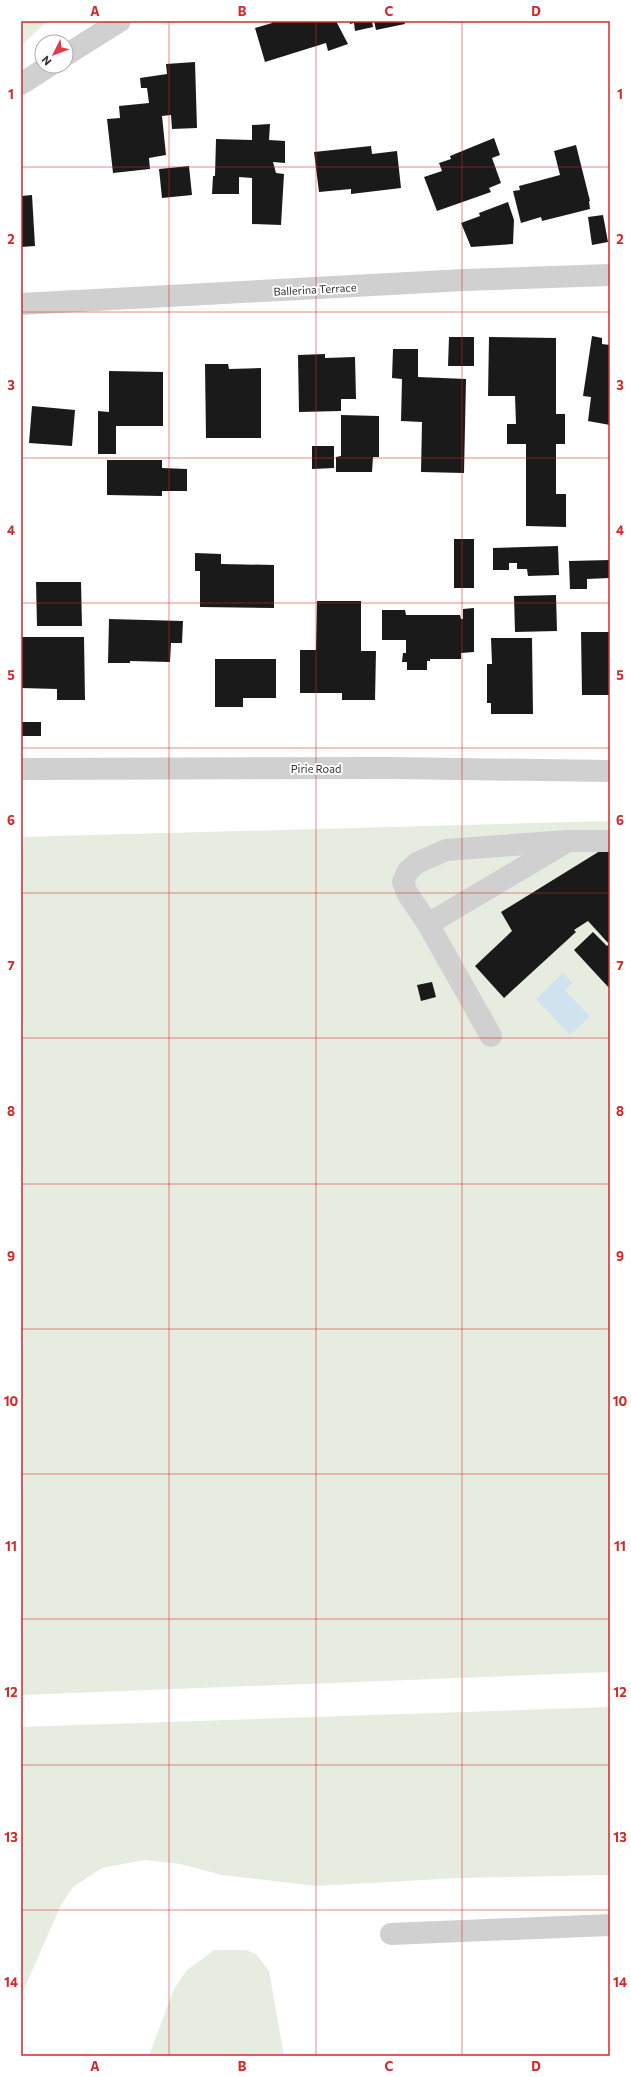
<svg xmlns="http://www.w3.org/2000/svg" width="631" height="2077" viewBox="0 0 631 2077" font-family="Commissioner,sans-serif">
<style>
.green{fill:#e6ecdf}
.water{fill:#cfe2ee}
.building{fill:#1a1a1a}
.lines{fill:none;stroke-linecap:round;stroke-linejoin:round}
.minor{stroke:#d0d0d0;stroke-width:22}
.grid{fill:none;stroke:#d62828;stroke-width:1;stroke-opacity:0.55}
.labels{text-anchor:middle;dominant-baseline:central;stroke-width:4;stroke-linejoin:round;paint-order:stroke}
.street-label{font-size:11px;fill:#333;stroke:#fff}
.neatline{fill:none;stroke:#d62828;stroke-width:1.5}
.grid-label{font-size:13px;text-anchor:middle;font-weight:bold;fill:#d62828}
</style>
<rect width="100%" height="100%" fill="#fff"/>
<g class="green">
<polygon points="21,21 47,21 21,46"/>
<polygon points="610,821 610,1672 21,1695 21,837"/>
<polygon points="610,1707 610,1875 458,1878 317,1886 222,1875 180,1864 144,1860 102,1868 73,1887 61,1905 21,1996 21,1727"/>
<polygon points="214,1950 246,1950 256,1954 269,1971 284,2056 149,2056 174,1989 187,1970"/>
</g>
<polygon class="water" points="563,973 572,983 565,990 590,1016 570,1035 536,999"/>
<g class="building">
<polygon points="271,21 336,21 348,44 328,51 326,43 265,62 255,28 272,23"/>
<polygon points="349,21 372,21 373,27 355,31 354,23 350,24"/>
<polygon points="374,21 404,21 405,24 376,30"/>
<polygon points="195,62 197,128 172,129 171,115 162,116 166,155 149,158 150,169 113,173 107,119 120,118 119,106 149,103 147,88 141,88 140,78 167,74 166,64"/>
<polygon points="270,124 269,140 285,141 285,163 273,162 276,173 284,174 281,225 252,224 252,178 239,177 239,194 212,194 213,176 215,176 216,139 252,140 252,125"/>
<polygon points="494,138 500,155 492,158 501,183 489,188 491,192 437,211 424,177 442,171 439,163 451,159 450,156"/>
<polygon points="576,145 590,201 589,201 590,209 542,221 541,217 521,223 513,191 520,190 519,186 560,175 554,151"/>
<polygon points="371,146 372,154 397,151 401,188 351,194 351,189 319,192 314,152"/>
<polygon points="189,166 192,195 162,198 159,169"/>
<polygon points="32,195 35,246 21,247 21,196"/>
<polygon points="508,202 514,220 513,244 471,247 461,223 480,216 479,213"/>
<polygon points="603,215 608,242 592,245 588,217"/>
<polygon points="592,336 602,338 602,344 610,345 610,425 588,421 591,397 583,396"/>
<polygon points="449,337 474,337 474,366 448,366"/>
<polygon points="489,337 556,338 556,414 565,414 565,444 556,444 556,494 566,494 566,527 526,526 526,444 507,444 507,424 516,424 515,396 488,396"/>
<polygon points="393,349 418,349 418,377 466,379 464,473 421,472 422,422 401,421 402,379 392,378"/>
<polygon points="325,354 325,358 355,357 356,399 341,399 341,411 299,412 298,355"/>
<polygon points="205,364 228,364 229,369 261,368 261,438 206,438"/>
<polygon points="109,371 163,372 163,426 116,426 116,454 98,454 98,411 109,412"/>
<polygon points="32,406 75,410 72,446 29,443"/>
<polygon points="341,415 379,416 379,457 373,457 372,472 336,472 336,457 341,456"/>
<polygon points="312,446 334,446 334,468 312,469"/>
<polygon points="107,460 162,460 162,468 187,469 187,491 162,491 162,496 107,495"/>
<rect x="454" y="539" width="20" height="49"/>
<polygon points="558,546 559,575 528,576 527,569 517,569 517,563 509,563 509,570 493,570 493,548"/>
<polygon points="195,553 221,554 221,564 274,565 274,608 200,607 200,571 195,571"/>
<polygon points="610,560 610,578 587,579 587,589 570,589 569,561"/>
<polygon points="36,582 81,582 82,626 37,626"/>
<polygon points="556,595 557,631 515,632 514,596"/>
<polygon points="317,601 361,601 361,651 376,651 375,700 342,700 342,693 300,693 300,650 316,650"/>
<polygon points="474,608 474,652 461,653 461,659 430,659 430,661 427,661 427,670 407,670 407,662 402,662 403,653 406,653 406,640 382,640 382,610 405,610 406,615 460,615 461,619 463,619 463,609"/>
<polygon points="109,619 183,621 182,643 171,643 170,662 130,661 130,663 108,663"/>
<polygon points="581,632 610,632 610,695 582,695"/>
<polygon points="21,637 84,637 85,700 57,700 57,689 21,688"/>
<polygon points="491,638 532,638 533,714 491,714 491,703 487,703 487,664 492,664"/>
<polygon points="215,659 276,659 276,698 243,698 243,707 215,707"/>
<rect x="21" y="722" width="20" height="14"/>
<polygon points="608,846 610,849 610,989 574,950 593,932 607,946 609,944 588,921 574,930 576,932 504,998 475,966 512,931 501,912"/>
<polygon points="432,982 436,997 421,1001 417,985"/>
</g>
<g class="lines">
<g class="minor">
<polyline points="66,55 120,21"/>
<polyline points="21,84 49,66"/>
<polyline points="21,304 464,280 610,275"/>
<polyline points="21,769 391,768 610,771"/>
<polyline points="428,924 563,844"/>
<polyline points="491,1036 428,924 407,893 403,882 408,871 417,863 446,850 567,841 610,841"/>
<polyline points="391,1934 610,1925"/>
</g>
</g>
<path class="grid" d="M169,21V2056M316,21V2056M462,21V2056M21,167H610M21,312H610M21,458H610M21,603H610M21,748H610M21,893H610M21,1038H610M21,1184H610M21,1329H610M21,1474H610M21,1619H610M21,1765H610M21,1910H610"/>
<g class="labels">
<g class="street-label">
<text transform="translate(315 289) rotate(-3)">Ballerina Terrace</text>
<text x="316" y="768">Pirie Road</text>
</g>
</g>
<rect width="631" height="2077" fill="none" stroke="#ffffff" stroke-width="44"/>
<g transform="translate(54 54) rotate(228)"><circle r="19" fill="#ffffff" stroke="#adadad"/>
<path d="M0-3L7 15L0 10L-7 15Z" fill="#e63946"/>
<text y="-6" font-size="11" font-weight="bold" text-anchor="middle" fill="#333333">N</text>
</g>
<rect x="22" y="22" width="587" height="2033" class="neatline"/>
<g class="grid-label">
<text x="95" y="16">A</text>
<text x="242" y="16">B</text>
<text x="389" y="16">C</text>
<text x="536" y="16">D</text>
<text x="11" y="99">1</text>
<text x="620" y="99">1</text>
<text x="11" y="244">2</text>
<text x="620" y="244">2</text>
<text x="11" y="390">3</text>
<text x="620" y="390">3</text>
<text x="11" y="535">4</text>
<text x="620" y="535">4</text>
<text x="11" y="680">5</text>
<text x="620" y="680">5</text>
<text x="11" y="825">6</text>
<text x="620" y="825">6</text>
<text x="11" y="970">7</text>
<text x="620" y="970">7</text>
<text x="11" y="1116">8</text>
<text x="620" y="1116">8</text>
<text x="11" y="1261">9</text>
<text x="620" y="1261">9</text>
<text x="11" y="1406">10</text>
<text x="620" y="1406">10</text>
<text x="11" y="1551">11</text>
<text x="620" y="1551">11</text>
<text x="11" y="1697">12</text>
<text x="620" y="1697">12</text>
<text x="11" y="1842">13</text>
<text x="620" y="1842">13</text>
<text x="11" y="1987">14</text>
<text x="620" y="1987">14</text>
<text x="95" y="2071">A</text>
<text x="242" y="2071">B</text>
<text x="389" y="2071">C</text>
<text x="536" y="2071">D</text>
</g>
</svg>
